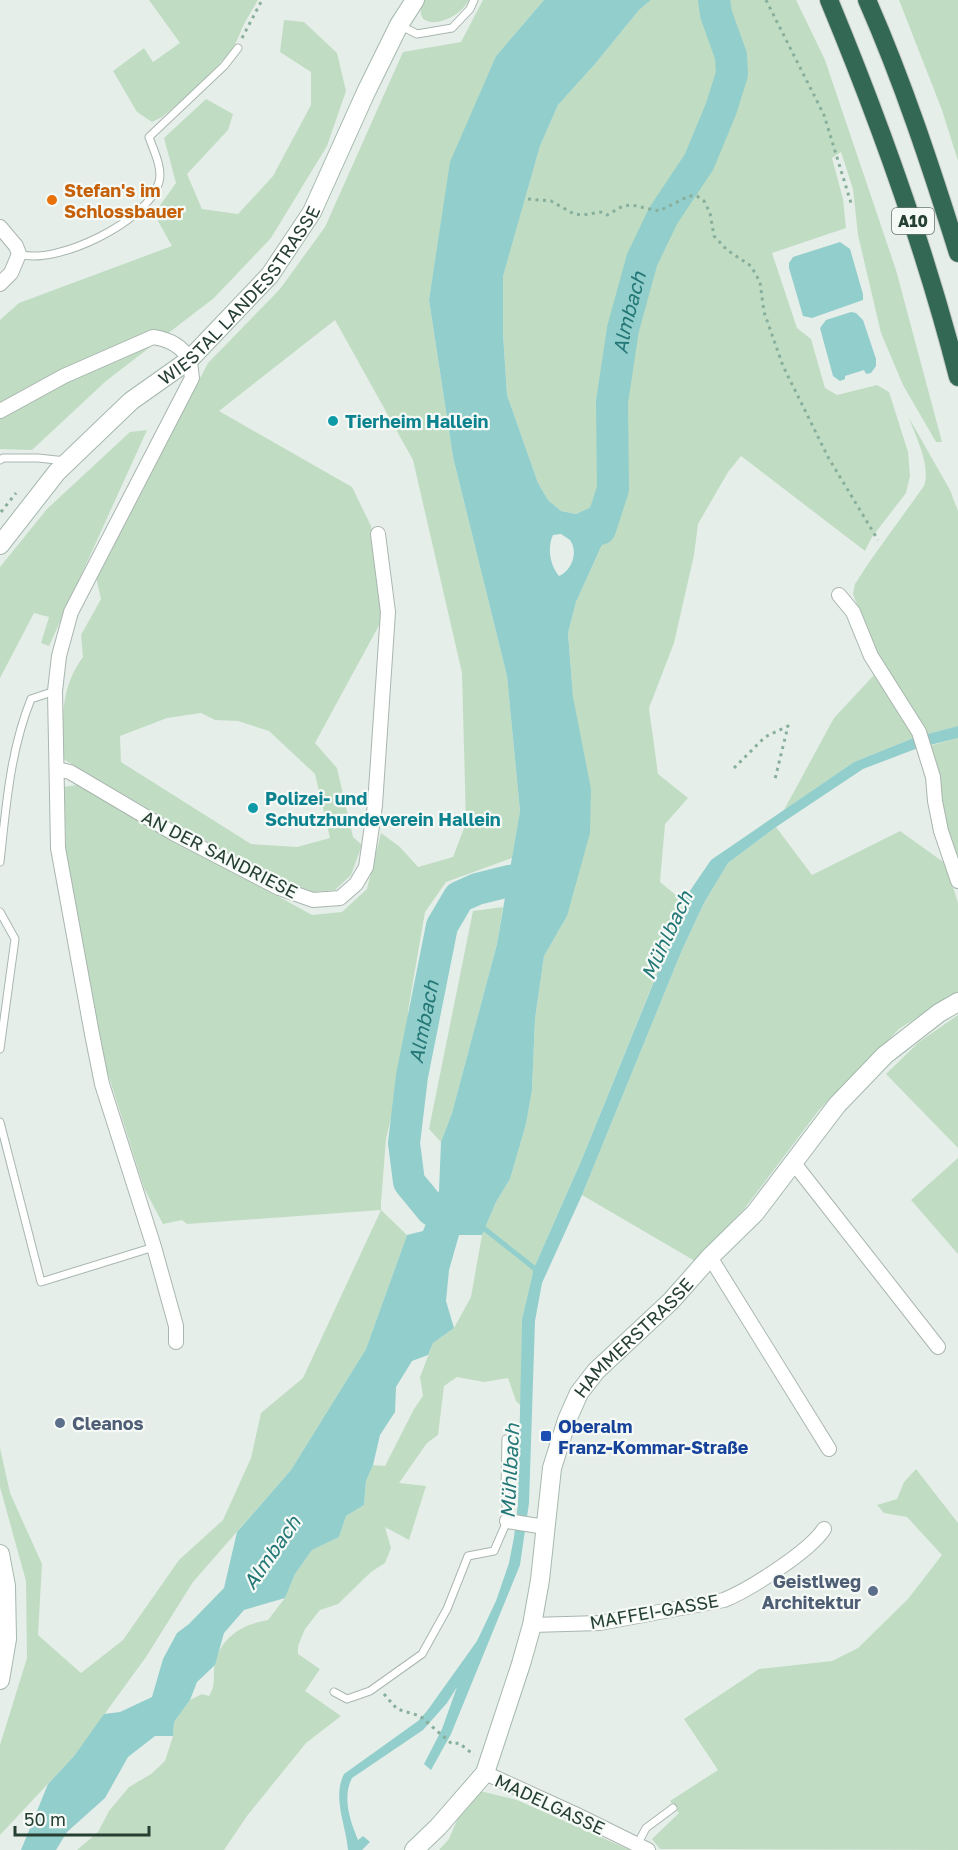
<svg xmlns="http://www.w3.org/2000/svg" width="958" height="1850" viewBox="0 0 958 1850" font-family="'Golos Text',sans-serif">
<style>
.green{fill:#c0ddc3;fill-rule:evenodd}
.water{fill:#92cecc;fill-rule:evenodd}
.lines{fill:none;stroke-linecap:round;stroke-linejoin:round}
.stream{stroke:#92cecc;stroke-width:5}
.river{stroke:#92cecc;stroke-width:32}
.lane-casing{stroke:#a9b6af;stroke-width:9}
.street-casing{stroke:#a9b6af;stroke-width:16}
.secondary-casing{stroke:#a5b9ae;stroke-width:20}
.highway-casing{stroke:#c2c9c6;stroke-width:20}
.path{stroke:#88af9c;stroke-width:3;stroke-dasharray:3 4.5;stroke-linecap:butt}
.lane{stroke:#fff;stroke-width:7}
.street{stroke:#fff;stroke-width:14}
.secondary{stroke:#fff;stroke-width:18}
.highway{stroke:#336954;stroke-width:18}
.food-dot{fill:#e8710a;stroke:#f6faf7;stroke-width:2}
.culture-dot{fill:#0f9aa8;stroke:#f6faf7;stroke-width:2}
.service-dot{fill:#5c6f8a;stroke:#f6faf7;stroke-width:2}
.transit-dot{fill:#1a4fb4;stroke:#f6faf7;stroke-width:2}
.labels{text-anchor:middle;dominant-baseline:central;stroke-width:4.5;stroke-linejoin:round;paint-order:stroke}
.shield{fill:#f6faf7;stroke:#64776e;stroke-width:1.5}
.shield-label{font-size:16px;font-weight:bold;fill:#263f33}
.food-label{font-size:18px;font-weight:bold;fill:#c56008;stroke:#f6faf7;text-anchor:start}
.street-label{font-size:18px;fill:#263f33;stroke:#f6faf7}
.culture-label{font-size:18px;font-weight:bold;fill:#0d838f;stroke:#f6faf7;text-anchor:start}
.service-label{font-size:18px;font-weight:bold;fill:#4e5e75;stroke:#f6faf7;text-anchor:start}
.transit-label{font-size:18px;font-weight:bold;fill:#164399;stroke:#f6faf7;text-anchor:start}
.water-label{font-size:20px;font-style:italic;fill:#237776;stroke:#f6faf7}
</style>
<rect width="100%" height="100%" fill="#e6eee9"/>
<g class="green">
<polygon points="149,0 258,0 245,22 233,49 196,89 162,117 152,122 137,112 113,71 144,48 153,62 180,43"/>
<path d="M425,0H469C452,29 407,30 425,0Z"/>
<path d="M483,0H544L496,56L451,162L429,300L453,457L507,676L520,811L512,858L446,882L425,912L408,1011L411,1032L386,1139L381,1203V1210L407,1235L366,1349L291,1470L193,1582L146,1657L74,1756L0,1835V1745L27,1658L26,1581L0,1487V1448L10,1493L42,1564L38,1635L81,1673L123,1640L179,1560L223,1520L251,1458L261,1413L303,1378L381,1210L187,1224L182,1220L163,1224L144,1188L103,1058L75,915L66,848L64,787L77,785L312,915L342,912L367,889L381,833L400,847L418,867L453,857L466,823L462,673L413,460L335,320L219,411L352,487L371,526L383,618L315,743L337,768L353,837L362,845L351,875L335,890L314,892L290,885L178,826L63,759C63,720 59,690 83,657L81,635L101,599L96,577L208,363L280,289L325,227L403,52L461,42ZM201,713L215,720L238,721L269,731L315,774L330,838L297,847L251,844L121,762L120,736L167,718Z"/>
<path d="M651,0H796L825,60L896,270L942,442H936L903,385L881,333L858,235L853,189L841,152L832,158L843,199L846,228L772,253L797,328L811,339L825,388L837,395L877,385L889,392L908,452L910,476L906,493L872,537L865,551L741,456L728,472L698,524L694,555L674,643L649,708L658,774L688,798L665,824L660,882L683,901V909L582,1159L534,1268L522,1319L521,1406L516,1401L508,1378L484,1382L457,1377L444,1386L438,1435L427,1443L399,1483L426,1486L409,1540L385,1527L391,1548L385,1563L371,1572L338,1604L320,1610L305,1629L298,1646V1654L320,1669L305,1691L341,1716L306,1743L247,1816L224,1850H77L98,1832L109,1811L129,1787L151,1774L165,1761L173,1736L174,1722L190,1700L202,1694L209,1696C217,1683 212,1676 215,1663C221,1637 243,1624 268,1620L285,1598L295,1574L312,1550L339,1537L346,1516L364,1505L366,1481L373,1465L385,1466L414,1409L423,1396L420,1377L433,1343L454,1328L471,1297L482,1235L496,1202L510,1179L526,1124L532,1090L535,1019L544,956L567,916L573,697L568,633L576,602L614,518L602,493L591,507L576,514L561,511L548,500L538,483L507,395L503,333V275L540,146L558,105L595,64L639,10Z"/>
<polygon points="899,0 958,0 958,161 942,110"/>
<polygon points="284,20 304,22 337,53 346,91 327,146 271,238 214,298 106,381 32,450 0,449 0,320 19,303 172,246 154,214 176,183 164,138 206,99 233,114 228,130 187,174 202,209 238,214 273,176 311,105 311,72 280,52"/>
<path d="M909,418L950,490L958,511V726L924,735L872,645L853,594L855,584L870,561L924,486C931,465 916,438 909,418Z"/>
<polygon points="147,430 49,646 41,643 49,617 34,613 0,678 0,567 47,509 130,432"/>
<polygon points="874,675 916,737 854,762 784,810 834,718"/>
<polygon points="958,738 958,868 942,816 929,746"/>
<polygon points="776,827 812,875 900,831 946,864 958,903 958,992 899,1029 819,1110 745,1208 695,1261 582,1195 682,950 704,903 728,863"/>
<polygon points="503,907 497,944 452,1113 441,1142 429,1129 473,911"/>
<polygon points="958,1015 958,1148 886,1074 919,1042"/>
<polygon points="958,1158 958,1254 911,1200"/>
<polygon points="916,1469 958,1523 958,1850 660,1849 652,1839 679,1813 670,1801 718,1770 684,1719 759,1669 832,1661 858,1648 908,1599 942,1555 907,1517 884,1513 877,1505 897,1499 904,1482"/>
<polygon points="480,1791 517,1800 630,1850 439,1850 449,1839 458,1818"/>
</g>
<g class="water">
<path d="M544,0H651L639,10L595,64L558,105L540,146L503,276V333L507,395L538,483L548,500L561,511L576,514L591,507L602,493L613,489L623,492L614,518L576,602L568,633L573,697L591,789L590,833L567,916L544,956L535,1019L532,1090L526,1124L510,1179L496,1202L482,1235H459L449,1270L446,1301L454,1328L433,1343L428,1355L412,1361L396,1387L395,1412L380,1435L373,1465L366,1481L364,1505L346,1516L339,1537L312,1550L295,1574L285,1598L244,1610L224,1633L215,1665L197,1682L190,1700L174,1722L173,1736H155L128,1757L105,1798L67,1832L56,1850H21L48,1784L74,1756L104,1714L120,1712L152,1697L163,1659L177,1633L189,1624L224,1588L237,1532L291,1470L366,1349L407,1235L423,1231L439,1191L441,1142L452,1113L497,944L520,811L507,676L453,457L429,300L450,162L496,56ZM561,534C564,536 567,538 570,540C579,553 571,571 559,576C550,565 547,548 553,535Z"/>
<polygon points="840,242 850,249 863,294 863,300 812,318 803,316 789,268 789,263 793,257"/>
<polygon points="851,312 856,313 863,320 876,359 876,366 871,373 866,374 864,370 845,376 845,379 840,381 833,376 820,328 826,320"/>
<path d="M958,726V738L918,748L863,769L776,827L728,863L704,903L682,950L582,1195L542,1283L535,1321L529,1503L520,1565L451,1734L431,1770L424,1764L442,1729L457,1687L447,1703L423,1730L352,1778C342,1797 350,1821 358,1840L363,1836L370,1842L362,1850H348C346,1825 332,1798 344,1774L418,1721L427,1711L477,1641L496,1601L509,1563L514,1537L518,1503L522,1319L534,1268L582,1159L683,910V901L711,860L854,762L916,737Z"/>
</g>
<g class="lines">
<polyline class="stream" points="481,1226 534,1268 538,1274"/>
<g class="river">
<path id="s1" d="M600,529L613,489L612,402L623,329L642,260L663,216L699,162L721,109L732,74L731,56L716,14L714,0"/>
<path id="s2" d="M449,1220L432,1210L409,1182L404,1143L412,1076L442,926L459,897L477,889L509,881L543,877"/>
</g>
<defs>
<g id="lane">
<polyline points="401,26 417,34 452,28 470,9 474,0"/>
<path d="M19,254C56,266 149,221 159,182C163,168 153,149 149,137L224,66L238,48"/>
<polyline points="0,460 3,458 38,458 66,461"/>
<path d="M0,862C6,807 10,751 31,699L55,691"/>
<polyline points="0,912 15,939 0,1049"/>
<polyline points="0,1122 41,1282 154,1247"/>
<polyline points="334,1692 347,1699 370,1691 422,1654 447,1609 468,1556 494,1551 507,1521 505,1490 506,1439"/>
<polyline points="637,1845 646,1828 673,1808"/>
</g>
<g id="street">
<polyline points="0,227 16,246 19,254 11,273 0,284"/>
<path d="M0,411L64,376L153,337C167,339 181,345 189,359C191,364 191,373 192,378L71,612L59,656L55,691L58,848L92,1034L102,1084L154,1247L176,1326V1342"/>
<polyline points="839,595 853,612 871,656 919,732 933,777 935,801 941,831 958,881"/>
<polyline points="57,769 70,772 175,834 279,888 313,900 340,898 356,884 366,867 375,805 388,612 378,534"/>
<polyline points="793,1162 938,1347"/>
<polyline points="710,1257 829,1449"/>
<polyline points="507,1521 545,1527"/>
<path d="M532,1625L600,1623L724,1600C749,1590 810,1551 824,1529"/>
<polyline points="485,1773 575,1814 648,1850"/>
</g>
<g id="secondary">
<path id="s3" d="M0,545L57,472L131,401L189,360L270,275L312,212L366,92L399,25L415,0"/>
<polyline points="0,1554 6,1586 7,1639 0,1680"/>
<path id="s4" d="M414,1850L438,1827L485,1773L521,1664L532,1625L540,1580L552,1468L567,1420L579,1393L596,1371L671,1301L710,1257L755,1213L837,1105L885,1055L939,1013L958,1002"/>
</g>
<g id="highway">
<path d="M829,0C880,123 925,248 958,377"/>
<path d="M867,0C903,82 931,167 958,253"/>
</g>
</defs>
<use href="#lane" class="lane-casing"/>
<use href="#street" class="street-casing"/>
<use href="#secondary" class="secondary-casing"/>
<use href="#highway" class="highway-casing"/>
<g class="path">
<polyline points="766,0 824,115 851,203"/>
<polyline points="242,38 262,0"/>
<polyline points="528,199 551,201 574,214 583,215 601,212 607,215 623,206 632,205 659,211 689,196 697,196 704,201 710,213 714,236 727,250 751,266 760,282 764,312 783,366 828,457 878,540"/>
<polyline points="1,512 16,493"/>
<polyline points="734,768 765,737 788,726 775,779"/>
<polyline points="384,1694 397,1709 420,1716 452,1744 459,1743 474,1755"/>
</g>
<use href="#lane" class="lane"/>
<use href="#street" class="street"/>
<use href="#secondary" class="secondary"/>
<use href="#highway" class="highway"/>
</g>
<circle class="food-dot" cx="52" cy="200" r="6"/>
<g class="culture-dot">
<circle cx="333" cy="421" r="6"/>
<circle cx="253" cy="808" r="6"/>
</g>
<g class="service-dot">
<circle cx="60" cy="1423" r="6"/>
<circle cx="873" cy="1591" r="6"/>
</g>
<rect class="transit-dot" x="540" y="1430" width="12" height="12" rx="3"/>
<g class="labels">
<rect class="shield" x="892" y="208" width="42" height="26" rx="4.5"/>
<g class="shield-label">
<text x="913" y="221">A10</text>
</g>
<g class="food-label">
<text x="64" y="190">Stefan's im<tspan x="64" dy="21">Schlossbauer</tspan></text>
</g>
<g class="street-label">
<text stroke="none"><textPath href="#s3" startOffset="348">WIESTAL LANDESSTRASSE</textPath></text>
<text transform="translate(220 854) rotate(27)">AN DER SANDRIESE</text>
<text stroke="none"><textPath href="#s4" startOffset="576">HAMMERSTRASSE</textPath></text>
<text transform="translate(654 1611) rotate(-10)">MAFFEI-GASSE</text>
<text transform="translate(550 1804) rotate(25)">MADELGASSE</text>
</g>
<g class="culture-label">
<text x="345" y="421">Tierheim Hallein</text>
<text x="265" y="798">Polizei- und<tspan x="265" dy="21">Schutzhundeverein Hallein</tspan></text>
</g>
<g class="service-label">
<text x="72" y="1423">Cleanos</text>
<text x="861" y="1581" text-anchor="end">Geistlweg<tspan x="861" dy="21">Architektur</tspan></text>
</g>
<g class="transit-label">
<text x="558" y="1426">Oberalm<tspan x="558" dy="21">Franz-Kommar-Straße</tspan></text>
</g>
<g class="water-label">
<text stroke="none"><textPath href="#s1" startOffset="220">Almbach</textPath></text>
<text transform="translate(666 935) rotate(-65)">Mühlbach</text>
<text stroke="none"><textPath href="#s2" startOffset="218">Almbach</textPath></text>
<text transform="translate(509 1471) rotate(-87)">Mühlbach</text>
<text transform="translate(271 1552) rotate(-55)">Almbach</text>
</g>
</g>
<path d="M15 1826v9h134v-9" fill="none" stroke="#263f33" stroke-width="3"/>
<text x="24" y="1826" font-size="18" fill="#263f33" stroke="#f6faf7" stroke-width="4.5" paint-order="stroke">50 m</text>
</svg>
